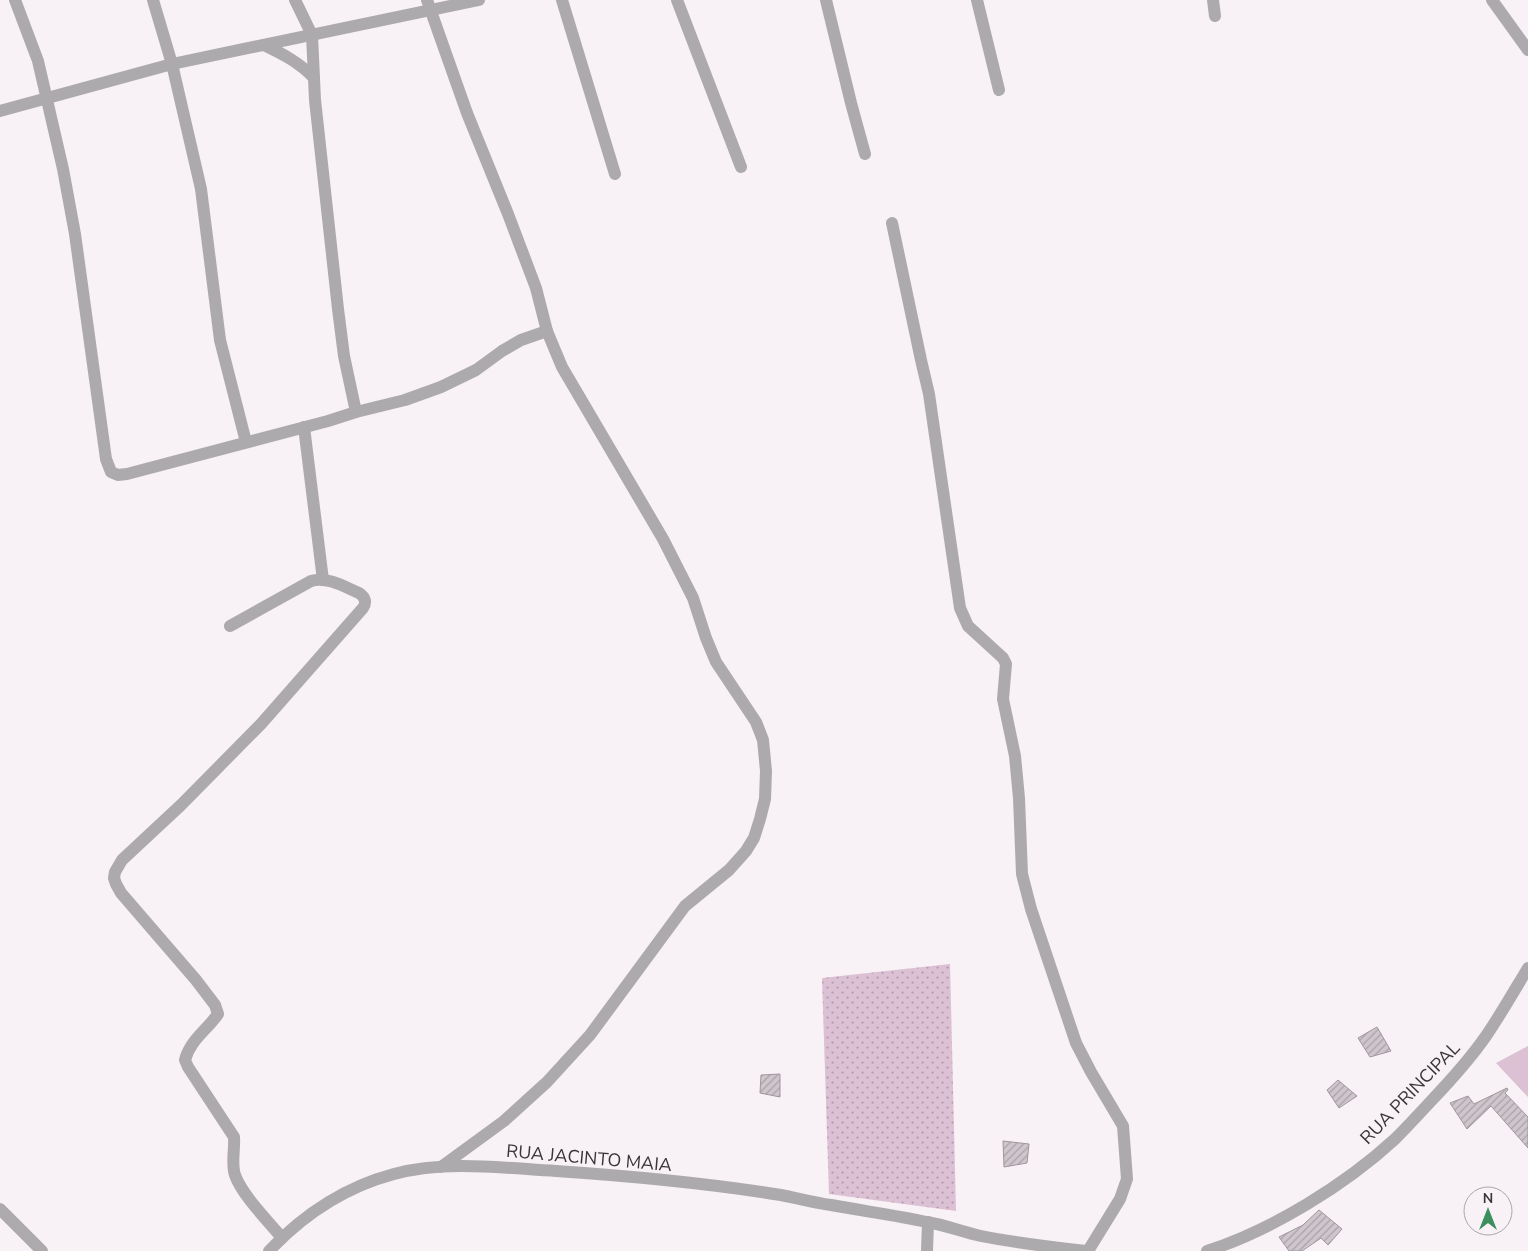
<svg xmlns="http://www.w3.org/2000/svg" width="1528" height="1251" viewBox="0 0 1528 1251" font-family="'Nunito Sans',sans-serif">
<style>
.grass{fill:url(#grass-dots)}
.pitch{fill:#dcc0d4}
.building{fill:url(#building-hatch);stroke:#9e979c}
.lines{fill:none;stroke-linecap:round;stroke-linejoin:round}
.minor{stroke:#adaaad;stroke-width:12}
.tertiary{stroke:#adaaad;stroke-width:12}
.labels{text-anchor:middle;dominant-baseline:central;stroke-width:4;stroke-linejoin:round;paint-order:stroke}
.street-label{font-size:18px;fill:#393638;stroke:#f8f1f6}
</style>
<defs>
<pattern id="grass-dots" width="8" height="8" patternUnits="userSpaceOnUse" patternTransform="scale(1.25)"><rect width="8" height="8" fill="#dcc0d4"/><path d="M2 2h.1M6 6h.1" fill="none" stroke="#b39dad" stroke-width="1.8" stroke-linecap="round"/></pattern>
<pattern id="building-hatch" width="6" height="6" patternUnits="userSpaceOnUse" patternTransform="scale(1.25)"><rect width="6" height="6" fill="#cec6cc"/><path d="M-1 1l2-2M0 6l6-6M5 7l2-2" fill="none" stroke="#a8a2a7"/></pattern>
</defs>
<rect width="100%" height="100%" fill="#f8f1f6"/>
<polygon class="grass" points="950,964 956,1211 829,1194 822,978"/>
<polygon class="pitch" points="1528,1046 1528,1097 1496,1063"/>
<g class="building">
<polygon points="1377,1027 1391,1051 1370,1057 1358,1038"/>
<polygon points="780,1074 780,1097 760,1093 761,1075"/>
<polygon points="1338,1080 1357,1096 1339,1108 1327,1090"/>
<polygon points="1507,1088 1508,1090 1505,1093 1528,1117 1528,1148 1491,1106 1467,1129 1450,1103 1468,1096 1474,1104"/>
<polygon points="1003,1141 1029,1144 1027,1163 1004,1167"/>
<polygon points="1319,1210 1342,1229 1328,1245 1321,1238 1302,1251 1289,1251 1279,1237 1303,1225"/>
</g>
<g class="lines">
<g class="minor">
<polyline points="15,0 38,61 63,169 75,234 106,459 111,472 118,475 127,474 328,421 356,412 405,400 441,387 476,370 502,351 521,340 547,331"/>
<polyline points="153,0 172,64 201,189 220,340 246,442"/>
<polyline points="295,0 312,35 315,100 338,309 344,356 356,412"/>
<polyline points="427,0 467,113 508,214 536,288 547,331 562,367 663,539 693,598 706,638 716,662 756,722 763,740 766,771 765,799 760,819 754,838 746,851 729,870 685,906 590,1035 547,1082 504,1121 441,1167"/>
<polyline points="562,0 615,174"/>
<polyline points="677,0 741,167"/>
<polyline points="826,0 851,103 865,154"/>
<polyline points="977,0 999,90"/>
<polyline points="1213,0 1215,16"/>
<polyline points="1492,0 1528,50"/>
<path d="M264,45C283,54 300,63 314,78"/>
<polyline points="0,111 172,64 479,0"/>
<polyline points="892,223 921,360 929,394 960,608 968,626 1003,658 1006,664 1003,699 1015,756 1019,798 1022,874 1031,909 1076,1043 1091,1072 1123,1126 1127,1179 1120,1199 1088,1251"/>
<polyline points="304,427 323,580"/>
<path d="M230,626L311,581C327,576 345,587 359,593C365,597 367,602 363,608L261,724L181,805L122,860L115,872L114,878L116,884L121,893L196,980L215,1005L218,1014C207,1030 190,1040 185,1060L188,1067L234,1137C235,1150 231,1163 235,1175C242,1195 268,1221 282,1238"/>
<polyline points="0,1209 42,1251"/>
<polyline points="927,1251 928,1222"/>
</g>
<g class="tertiary">
<path d="M269,1251C304,1214 345,1187 394,1174C446,1160 503,1168 556,1171C631,1176 706,1183 781,1195C797,1198 814,1203 831,1205C863,1211 895,1215 927,1222C945,1225 963,1232 981,1236C1016,1243 1051,1247 1086,1251"/>
<path d="M1207,1251C1272,1230 1345,1185 1395,1139C1408,1126 1420,1113 1432,1100C1451,1080 1470,1059 1486,1036C1501,1014 1514,991 1528,968"/>
</g>
</g>
<g class="labels">
<g class="street-label">
<text transform="translate(1410 1093) rotate(-46)">RUA PRINCIPAL</text>
<text transform="translate(589 1158) rotate(5)">RUA JACINTO MAIA</text>
</g>
</g>
<g transform="translate(1488 1211)"><circle r="24" fill="#f8f1f6" stroke="#aca6aa"/>
<path d="M0-4L9 19L0 12L-9 19Z" fill="#3c8e5f"/>
<text y="-8" font-size="14" font-weight="bold" text-anchor="middle" fill="#393638">N</text>
</g>
</svg>
